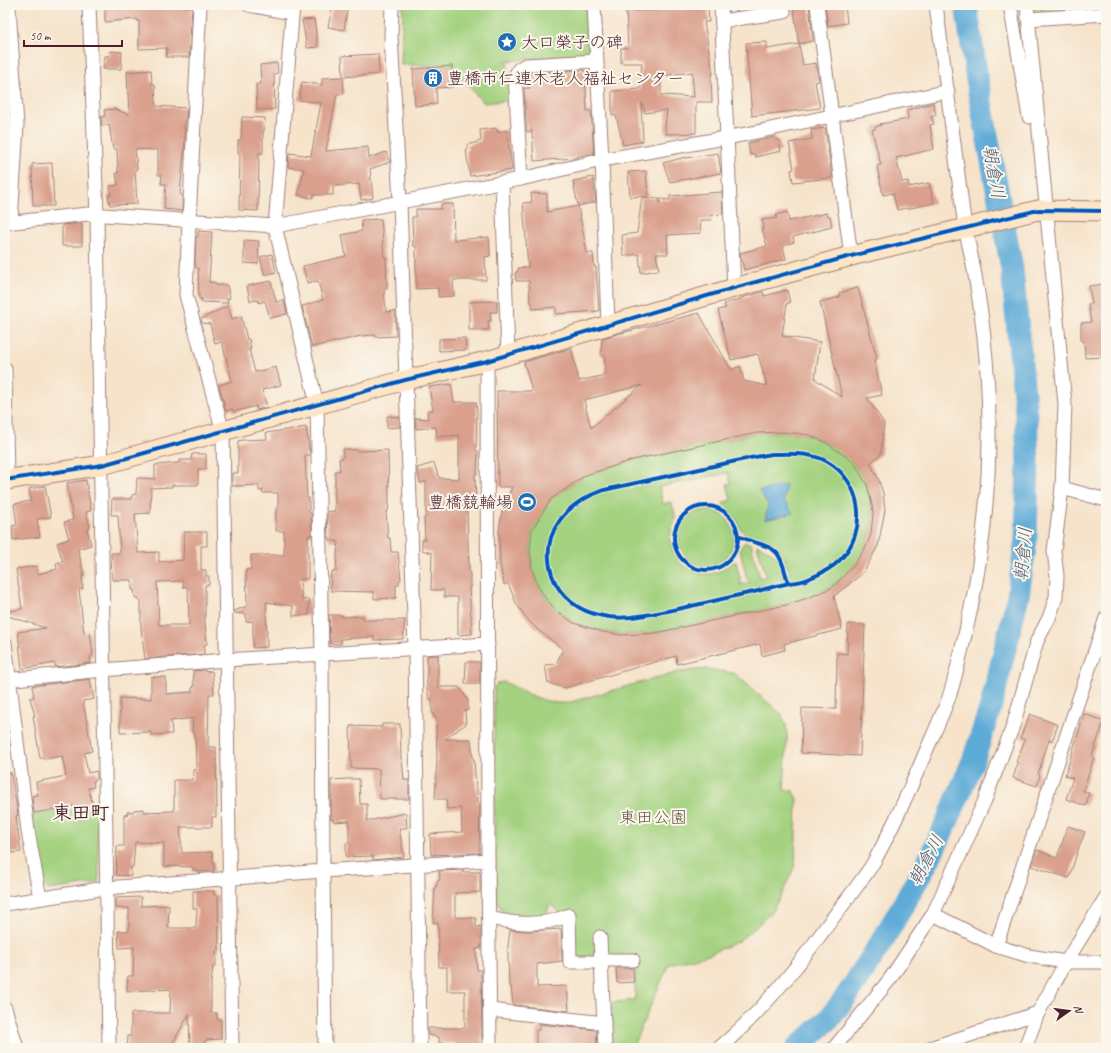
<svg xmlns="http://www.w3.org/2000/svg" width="1111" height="1053" viewBox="0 0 1111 1053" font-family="Caveat,'Klee One',sans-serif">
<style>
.green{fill:#a4d280;stroke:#777856;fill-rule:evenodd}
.water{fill:#5fabd8;stroke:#546582}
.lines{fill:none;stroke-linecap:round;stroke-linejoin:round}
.river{stroke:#5fabd8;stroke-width:23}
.building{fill:#daa08d;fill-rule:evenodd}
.street-casing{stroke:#a0817a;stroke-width:15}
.secondary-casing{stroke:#a0817a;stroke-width:21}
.street{stroke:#fff;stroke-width:13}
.secondary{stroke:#fde5c5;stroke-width:19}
.cycleway-casing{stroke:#fbf7ec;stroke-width:6}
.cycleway{stroke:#0057b8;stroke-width:4}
.labels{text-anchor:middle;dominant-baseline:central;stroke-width:4;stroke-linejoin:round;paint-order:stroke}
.poi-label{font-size:17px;fill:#4a1f2b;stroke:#fbf7ec;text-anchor:start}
.park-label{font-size:17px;fill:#655544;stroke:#fbf7ec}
.water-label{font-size:18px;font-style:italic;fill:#525770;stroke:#fbf7ec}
.quarter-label{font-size:19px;font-weight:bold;fill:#4a1f2b;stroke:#fbf7ec}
</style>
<rect width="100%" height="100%" fill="#fbf7ec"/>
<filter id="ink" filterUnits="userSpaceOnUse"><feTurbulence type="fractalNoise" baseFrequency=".025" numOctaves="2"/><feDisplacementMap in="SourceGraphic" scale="8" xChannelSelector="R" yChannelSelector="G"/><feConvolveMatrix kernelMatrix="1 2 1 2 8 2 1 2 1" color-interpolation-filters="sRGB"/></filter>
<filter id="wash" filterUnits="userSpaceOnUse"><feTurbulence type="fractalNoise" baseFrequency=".012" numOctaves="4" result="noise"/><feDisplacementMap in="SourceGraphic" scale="16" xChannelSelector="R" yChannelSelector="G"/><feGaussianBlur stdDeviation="0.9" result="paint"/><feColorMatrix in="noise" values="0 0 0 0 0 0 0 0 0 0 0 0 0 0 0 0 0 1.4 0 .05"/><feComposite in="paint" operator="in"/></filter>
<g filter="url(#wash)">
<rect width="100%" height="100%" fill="#f6e3ca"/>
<g class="green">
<polygon points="403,5 586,5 589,53 507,61 511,100 484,103 449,65 401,65"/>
<polygon points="1033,5 1106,5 1106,8 1033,13"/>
<path d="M783,432C792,433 802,433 810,436C833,443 857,461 866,484C880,518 870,550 845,575C839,581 833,586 826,590C801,603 774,608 747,613C717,620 686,627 655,633L621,635L589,628L574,623L557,611L546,599L538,586L532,569L530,551L532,530L551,499L586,475L633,460L757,433ZM728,473L731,483L727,484L731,500L723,503C724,508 731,512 735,517C738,522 739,529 744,533C753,542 769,539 778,549C785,556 785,567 791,573L781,576C789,561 769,549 757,545L766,576L760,578L751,544L745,542L742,545L740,550L747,579L750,582L740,585L741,582L736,562C730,562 726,568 720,571C716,573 710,574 705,574C684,574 667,552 671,531C672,527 676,521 675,517C675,512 673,507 671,502L663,504L659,487Z"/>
<circle cx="706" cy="538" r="28"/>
<path d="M707,669L734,673L781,714L786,724L787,737L784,790L793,791L797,799L795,865L782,894L772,911L756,927L737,942L709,954L669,964L632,1048H610L608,1003L635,1000V956L595,957L576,959L574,925L550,904L547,912L538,918H512L503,912L495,898L494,687L498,683L504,682C524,691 545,705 567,703L679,672Z"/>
<polygon points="97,807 99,875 98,883 48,890 42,884 32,815"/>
</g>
<polygon class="water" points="786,485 784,501 793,513 765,520 768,505 759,491"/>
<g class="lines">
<polyline class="river" points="797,1048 828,1020 846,997 884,938 927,863 947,822 973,761 991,706 1018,596 1026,539 1028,463 1026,415 1012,269 979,92 966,5"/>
</g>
<g id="blocks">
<g class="building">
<polygon points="105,5 185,5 185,7 192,6 189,57 166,57 167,48 139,49 139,21 137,21 137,19 105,22"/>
<polygon points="334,5 348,5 344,30 328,27 332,8 334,9"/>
<path d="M660,5H680V9L708,7L709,22H704L713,74L711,75L712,102H696V133L666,134L665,127L667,110L645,113L642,103H641L643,141L623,145L616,115H612V91L640,89L642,63H621V48H627L628,46L626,11L660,10ZM692,72L694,97L661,95V76Z"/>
<polygon points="793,5 809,5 813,41 799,44"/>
<polygon points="825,5 845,5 847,23 828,26"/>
<polygon points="314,19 318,47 307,48 302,20"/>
<polygon points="767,42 767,49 799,44 803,65 816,63 819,81 815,82 820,108 752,116 746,43"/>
<polygon points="110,51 122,52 121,69 103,69 105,56 109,56"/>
<polygon points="378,54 379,74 343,77 342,56"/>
<polygon points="277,63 278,73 274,74 275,109 257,110 256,84 261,84 260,65"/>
<polygon points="452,66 453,87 436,88 437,104 415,106 413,69"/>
<polygon points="151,70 152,84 155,84 156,106 187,108 186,121 184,121 185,141 180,194 182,195 182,211 164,209 166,184 161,184 162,175 158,175 158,150 135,149 137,169 135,169 137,204 110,205 108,195 111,195 110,186 118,185 116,173 118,173 117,149 113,149 109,125 102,126 101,117 105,116 104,110 115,109 129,115 127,72"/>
<polygon points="585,70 587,111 591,111 594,154 578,156 578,157 575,158 534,161 532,131 527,132 526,121 524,88 530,88 529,73"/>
<polygon points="343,77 344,94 337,94 326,151 368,147 369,158 386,152 390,162 370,169 373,198 361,200 359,184 333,186 333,195 313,195 313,198 298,195 304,169 288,167 289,153 311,156 321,103 299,100 302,82 322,85 322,78"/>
<polygon points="933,103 936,115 931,117 934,124 930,125 934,149 896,158 902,182 908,181 909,187 929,183 934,203 906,209 905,208 897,210 893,193 883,195 877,166 881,165 872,130 875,129 875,127 881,125 880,124 908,119 907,110"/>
<polygon points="242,117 265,118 264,131 263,131 263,153 259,153 258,211 239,210 240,153 238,153 238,140 241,140"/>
<polygon points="496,128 497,132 507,130 512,170 470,176 466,150 468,150 467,145 481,141 480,130"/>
<polygon points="825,128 832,178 793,182 791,170 794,169 789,143 812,139 811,130"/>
<polygon points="775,137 776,140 779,140 781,151 755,157 755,154 750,155 748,143"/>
<polygon points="718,153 721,173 670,182 663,163 686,157 686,158"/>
<polygon points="52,163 54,206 33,206 32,164"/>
<polygon points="646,171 648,196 630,197 628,172"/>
<polygon points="593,177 596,202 578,206 573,181"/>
<polygon points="722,192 723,214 711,215 712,220 700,220 701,233 667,235 668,254 656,254 659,270 641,273 639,254 624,256 623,253 622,235 637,233 642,197 659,199 660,203 660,199 670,200 670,196"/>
<polygon points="531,193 547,194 547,212 578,206 587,253 593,253 594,267 596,267 599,311 556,314 556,307 532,309 532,302 530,302 529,281 516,281 515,273 518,271 518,268 528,267 523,203 532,202"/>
<polygon points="441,204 453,204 454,240 489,237 490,256 485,257 486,280 453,280 454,296 438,297 438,288 416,289 416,246 413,246 412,217 416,217 416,209 441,209"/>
<polygon points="787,212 789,221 827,213 828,216 830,216 832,227 793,237 794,242 783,246 786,259 744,270 740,253 767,246 762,228 764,227 762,220 777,218 776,215"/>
<polygon points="381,219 384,257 386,257 387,289 384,289 386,312 395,311 396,336 376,337 376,335 361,336 312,347 302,306 323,300 318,281 307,283 303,266 346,256 342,235 362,231 361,220"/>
<polygon points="82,223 82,246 62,246 62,225"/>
<polygon points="198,231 212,232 209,282 216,283 216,285 227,285 230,298 227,299 228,303 201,302 202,299 199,299 198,268 196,268 195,259 196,237 198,237"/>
<polygon points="244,240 259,241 258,264 244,263"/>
<polygon points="272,254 276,272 265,275 260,257"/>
<polygon points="271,281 276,302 284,300 287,314 270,318 265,301 259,303 258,300 250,301 247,286"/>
<polygon points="1105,284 1106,291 1106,357 1085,358 1084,341 1081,341 1081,323 1091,322 1088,304 1092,303 1089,286"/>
<path d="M858,288L877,359L874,360L882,395L867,398L884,423L881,454L870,463L878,478L883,493L885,510L878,546L863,573L834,596L842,629L784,644L785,650L762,656L760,644L677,664L676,656L565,688L548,683L545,665L556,664L563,649L538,630L528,620L517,605L508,583L504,585L500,563L499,531L502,511L512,487H498L497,391H532L524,362L571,348L579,381L605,375V366L604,356L601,355L602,338L699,313L731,370L740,366L744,381L767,386L758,354L731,360L718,310L726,308L724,304L741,299V298L763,292L764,296L787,290L790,303H787L782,336L820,342L815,379L842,397L820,302L840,297L839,293ZM642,385L591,428L584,400ZM783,432L810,435L827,443L848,458L856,466L867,485L872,505L873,513L871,534L867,545L854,565L833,587L810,597L786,605L655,633L644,634L621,635L603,632L574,623L557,611L546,599L538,586L532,569L530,551L532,530L551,499L586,475L633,460L757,433Z"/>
<polygon points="497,301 497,312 490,312 491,321 488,321 489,330 469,330 469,302"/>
<polygon points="228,306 232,319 241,316 247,339 249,339 251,349 249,349 255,372 276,367 281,385 262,390 267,407 257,410 256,406 234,412 233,409 226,411 219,385 232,381 222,342 215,344 210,324 202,323 201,319"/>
<polygon points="465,338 466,350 439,351 439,339"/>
<polygon points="451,384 454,402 476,402 477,412 476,451 478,451 477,474 475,474 476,502 468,502 469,509 467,509 469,573 470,573 470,588 469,588 472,634 458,635 458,597 444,597 444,590 431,590 432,553 422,550 422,540 425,540 424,518 426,517 426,481 420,483 417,468 434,463 439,478 459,479 459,435 437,437 436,427 416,429 415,418 428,419 427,411 433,410 429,387"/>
<polygon points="387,416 399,417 400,427 387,428"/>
<polygon points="306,427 310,455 305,455 307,498 309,498 309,513 311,513 312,535 309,535 309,537 308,536 308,579 300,579 302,600 309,599 309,615 293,616 293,606 266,602 267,647 253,648 253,621 246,622 246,614 234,613 234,611 247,606 246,570 251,569 251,555 284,555 284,531 276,531 276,510 278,509 278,493 262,493 263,490 259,491 259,485 232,486 232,473 238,473 238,441 243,440 267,439 266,433"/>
<polygon points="343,449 357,450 357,451 388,450 389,505 388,511 386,512 388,538 390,538 391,552 398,552 401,580 399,580 399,585 396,585 396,598 374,599 374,592 331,591 331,587 330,587 331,572 336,571 338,541 330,541 329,536 328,536 327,512 335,511 335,471 340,471 339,459 343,458"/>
<path d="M192,454H206V469H198V485H172V487L151,488L150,513L135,514L138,553L159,552V562L183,560L184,532H207V546H201V570H206V576H209V585H205V623L207,644L204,645V654L145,659L141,628V601L135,597L134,590H132V580H112L111,553H120L118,515H111L112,499H131L132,495L136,494L137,478L155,479V465L179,463V460H191ZM183,581V587H188L189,625H159L157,582Z"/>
<polygon points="86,480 91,511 86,512 90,528 87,529 91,545 78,549 84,576 82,576 83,589 79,589 84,633 90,632 93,655 90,657 91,663 55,667 55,663 22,669 18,632 46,628 5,615 5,612 22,609 16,569 36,566 38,574 57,569 56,563 63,562 57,543 69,539 64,522 73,520 67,483"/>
<polygon points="45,486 51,517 37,519 40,537 13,540 12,526 17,525 14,504 31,501 29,489"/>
<polygon points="329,615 342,615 342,617 363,616 363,620 405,620 403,639 374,640 374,637 341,639 341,644 330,644"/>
<polygon points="848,624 865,625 860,756 801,753 802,708 836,709 837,653 847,654"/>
<polygon points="435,655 438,655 438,687 459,687 468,700 468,711 465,710 466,724 445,739 471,739 473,759 474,760 476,788 477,788 478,803 480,803 479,853 431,855 430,834 462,832 461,808 447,809 446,799 435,799 437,759 436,717 434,717 433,713 432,713 432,699 429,699 427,688 427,656"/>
<polygon points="466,662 480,662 480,684 465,684"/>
<polygon points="205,670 205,672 212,671 213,679 214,694 209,694 208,747 216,747 217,808 216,808 216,817 212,817 212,827 180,827 182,853 212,852 213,861 214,862 214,871 198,872 198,870 193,871 193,867 164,866 164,843 135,842 133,867 131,867 131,876 116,875 117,846 124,846 124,815 128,814 127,812 133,812 134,810 144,809 144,812 174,811 174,780 192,780 193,770 196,770 195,733 192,733 193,718 171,721 172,734 151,735 151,732 120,733 120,698 151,699 151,677 166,677 166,694 192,692 192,688 194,687 193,671"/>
<polygon points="90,679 94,699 83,701 92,751 84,753 88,773 97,771 97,779 93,782 94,787 88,788 93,805 75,808 74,806 34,813 32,796 38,795 36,782 66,776 62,756 44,759 44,758 40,758 33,716 35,716 30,698 34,697 32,686"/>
<polygon points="1030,714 1058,725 1052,741 1049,740 1038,774 1040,775 1037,786 1013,778 1018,763 1016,762 1025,740 1020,738"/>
<polygon points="1084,714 1104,721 1092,756 1094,757 1083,791 1089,793 1086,806 1066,799 1073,778 1065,776"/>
<polygon points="382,724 400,724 401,759 402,759 404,780 409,780 409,799 380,799 379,769 351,768 350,726 382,727"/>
<polygon points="5,773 11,773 18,815 16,816 21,852 11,853 5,809"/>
<polygon points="347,779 359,779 360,804 367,804 367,821 406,813 407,828 399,828 404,857 373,860 373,856 346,857 346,843 349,843 349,821 334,822 333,819 331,820 331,780"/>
<polygon points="1068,826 1085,832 1077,853 1069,878 1031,866 1037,850 1057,858"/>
<polygon points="464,870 462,872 480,872 480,892 455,893 455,917 476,918 476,927 481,926 481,948 476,949 477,970 481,970 482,1047 469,1047 468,1048 455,1048 454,1043 439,1043 439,1037 428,1035 428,1028 465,1028 465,991 447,991 447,967 439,967 438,923 433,923 435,886 437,886 437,881 440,880 439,871"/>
<polygon points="193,891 214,891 214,895 218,895 219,952 216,951 216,966 213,966 211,983 211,1013 217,1013 217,1019 221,1020 221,1039 206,1040 206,1041 205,1041 205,1048 190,1048 189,1014 170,1048 127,1048 128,1036 131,1036 131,1013 170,1013 171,989 127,991 128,976 133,976 134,947 119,948 118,931 129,931 129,908 116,908 116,898 141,897 141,906 169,905 168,928 196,928 197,909 193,908"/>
<polygon points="561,929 562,961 537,964 537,987 567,986 569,1011 513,1005 511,986 509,986 508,957 508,946 510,930 529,931"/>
<polygon points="616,968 633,968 634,982 617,983"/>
<polygon points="539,1024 596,1030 597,1047 536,1048 536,1030 539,1030"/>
</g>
</g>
</g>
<g filter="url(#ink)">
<use href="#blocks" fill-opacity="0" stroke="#a0817a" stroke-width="1"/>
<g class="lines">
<defs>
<g id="street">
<polyline points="10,5 9,8 17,125 11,222"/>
<polyline points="89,5 97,215 109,1048"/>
<polyline points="200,5 189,221 186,295 223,432 232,1048"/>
<polyline points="249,5 291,13"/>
<polyline points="293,5 275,226 317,405 322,655 323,871 325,1048"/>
<polyline points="392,5 391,36 400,202 415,648 420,1048"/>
<polyline points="594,5 602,160 608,325"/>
<polyline points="721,5 734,288"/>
<polyline points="817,5 851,256"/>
<polyline points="1010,5 1029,117"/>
<polyline points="1028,19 1106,14"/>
<polyline points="722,21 784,12 783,5"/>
<polyline points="521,179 515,76 519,69 526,65 596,61"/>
<polyline points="502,183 508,355"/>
<polyline points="5,223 88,214 275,226 521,179 602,160 747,134 948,91"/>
<polyline points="487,361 488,860 490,1048"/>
<polyline points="5,369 7,480"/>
<polyline points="1062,488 1106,500"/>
<polyline points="5,643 28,831 40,898"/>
<polyline points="5,680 103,670 226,660 488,644"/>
<polyline points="5,904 106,888 323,871 488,860"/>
<polyline points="933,914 996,946 1029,956 1066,962 1106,962"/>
<path d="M489,918C516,924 542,927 569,915L570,962H601"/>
<polyline points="600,937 605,1048"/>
<polyline points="996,946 1106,618"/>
<polyline points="601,960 633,960"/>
<polyline points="5,1008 17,1048"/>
<polyline points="490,1010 604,1023"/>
<path d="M719,1048C761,1013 797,968 829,923C843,904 859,885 872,865C891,832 906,798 921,763C930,741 941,719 949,697C957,673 962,647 968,622C997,493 996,357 965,228L936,5"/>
<polyline points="834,1048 890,979 933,914 985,800 1013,726 1037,641 1049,618 1056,597 1057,576 1054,551 1062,488 1065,404 1027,5"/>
<polyline points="930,1048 1038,1013"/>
<polyline points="1025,1048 1038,1013 1066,962 1106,897"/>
</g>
<polyline id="secondary" points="5,480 102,465 405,380 487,361 734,288 851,256 974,226 1038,210 1106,211"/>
</defs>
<use href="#street" class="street-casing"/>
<use href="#secondary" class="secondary-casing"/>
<use href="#street" class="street"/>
<use href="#secondary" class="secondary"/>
<defs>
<g id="cycleway">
<path d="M772,454C791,454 809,452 826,461C863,481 869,532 839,561C831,569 818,575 808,579C802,582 796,582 790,583C779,585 768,588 758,591C724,598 691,607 657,613C640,616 621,620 603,616C580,612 560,598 552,575C539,533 566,503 604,490L750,458Z"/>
<polyline points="5,480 102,465 405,380 487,361 734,288 851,256 974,226 1038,210 1106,211"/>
<circle cx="706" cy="538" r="32"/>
<path d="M738,536C774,551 778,541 788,583"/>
</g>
</defs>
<use href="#cycleway" class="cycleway-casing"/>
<use href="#cycleway" class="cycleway"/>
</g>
</g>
<defs>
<symbol id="sight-disc" viewBox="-11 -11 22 22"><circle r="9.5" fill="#1f6fb2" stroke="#fbf7ec"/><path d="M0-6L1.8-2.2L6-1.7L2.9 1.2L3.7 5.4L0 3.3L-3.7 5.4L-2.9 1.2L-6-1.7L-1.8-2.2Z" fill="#fff"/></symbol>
<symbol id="building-disc" viewBox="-11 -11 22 22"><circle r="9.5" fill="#1f6fb2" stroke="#fbf7ec"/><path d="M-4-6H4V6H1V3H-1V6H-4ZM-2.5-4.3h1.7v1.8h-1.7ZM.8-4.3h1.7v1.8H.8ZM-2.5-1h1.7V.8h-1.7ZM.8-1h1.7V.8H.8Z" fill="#fff"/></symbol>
<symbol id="stadium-disc" viewBox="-11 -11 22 22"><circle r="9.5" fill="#1f6fb2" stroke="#fbf7ec"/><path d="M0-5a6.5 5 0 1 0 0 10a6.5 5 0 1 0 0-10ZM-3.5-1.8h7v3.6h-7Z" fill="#fff"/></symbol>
</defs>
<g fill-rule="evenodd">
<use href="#sight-disc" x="496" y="31" width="22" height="22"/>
<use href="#building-disc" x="422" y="67" width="22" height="22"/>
<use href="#stadium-disc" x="516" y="491" width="22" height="22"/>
</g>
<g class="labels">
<g class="poi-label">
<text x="521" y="42">大口榮子の碑</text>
<text x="447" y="78">豊橋市仁連木老人福祉センター</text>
<text x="513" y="502" text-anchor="end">豊橋競輪場</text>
</g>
<g class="park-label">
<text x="653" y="817">東田公園</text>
</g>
<g class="water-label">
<text transform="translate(994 172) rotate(80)">朝倉川</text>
<text transform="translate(1023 554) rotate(-85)">朝倉川</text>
<text transform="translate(926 860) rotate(-62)">朝倉川</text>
</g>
<g class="quarter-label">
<text x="81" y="813">東田町</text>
</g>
</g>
<rect width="1111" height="1053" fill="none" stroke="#fbf7ec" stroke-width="20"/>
<g transform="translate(1069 1011) rotate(76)" stroke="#fbf7ec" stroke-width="3" paint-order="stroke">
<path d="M0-3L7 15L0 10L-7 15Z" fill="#4a1f2b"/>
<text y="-6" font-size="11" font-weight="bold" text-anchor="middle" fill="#4a1f2b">N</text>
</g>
<path d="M24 40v6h98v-6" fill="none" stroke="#4a1f2b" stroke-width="2"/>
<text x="30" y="40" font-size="12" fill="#4a1f2b" stroke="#fbf7ec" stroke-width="3" paint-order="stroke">50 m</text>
</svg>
